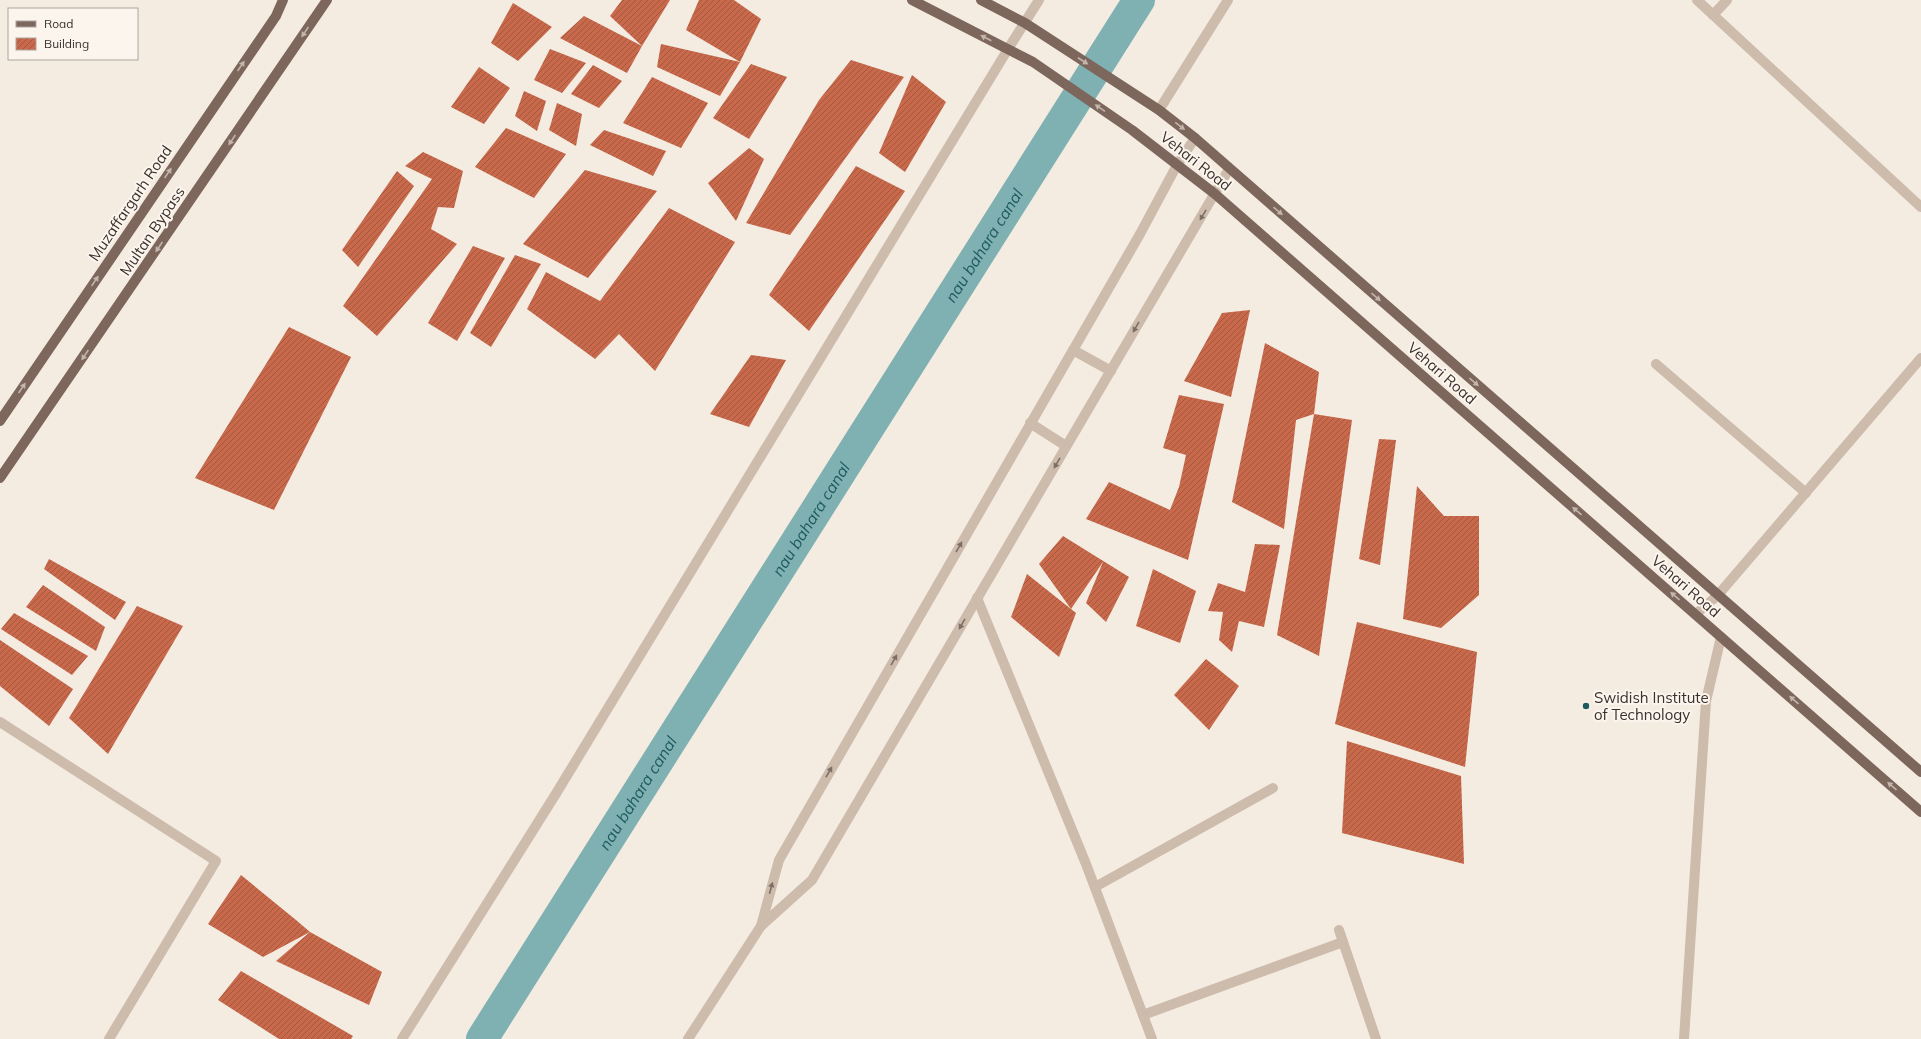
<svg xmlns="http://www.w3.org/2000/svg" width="1921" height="1039" viewBox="0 0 1921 1039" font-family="Mulish,sans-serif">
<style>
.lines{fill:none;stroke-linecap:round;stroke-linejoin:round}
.canal{stroke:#7fb0b2;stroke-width:32}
.building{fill:url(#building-hatch)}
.minor{stroke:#cdbbac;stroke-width:10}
.tertiary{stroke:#cdbbac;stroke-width:10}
.primary{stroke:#7d675c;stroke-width:10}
.oneway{fill:#c2b5ac}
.oneway2{fill:#7d6f65}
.poi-dot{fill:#1f5a5e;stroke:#fbf5ee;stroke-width:1.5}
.labels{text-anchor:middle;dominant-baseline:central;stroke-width:4;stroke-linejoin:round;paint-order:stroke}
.street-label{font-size:15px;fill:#3b302b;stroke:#fbf5ee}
.poi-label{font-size:15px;fill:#3b302b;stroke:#fbf5ee;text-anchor:start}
.water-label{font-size:16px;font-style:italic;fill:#1f5a5e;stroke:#fbf5ee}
</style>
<defs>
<pattern id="building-hatch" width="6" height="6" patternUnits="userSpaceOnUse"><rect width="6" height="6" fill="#c8694b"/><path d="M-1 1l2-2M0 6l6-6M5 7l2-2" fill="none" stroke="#a4573f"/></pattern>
</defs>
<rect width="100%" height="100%" fill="#f4ebe1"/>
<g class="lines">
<path class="canal" id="s1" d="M482,1039L1139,0"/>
</g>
<g class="building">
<polygon points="622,0 670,0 642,46 610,16"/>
<polygon points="699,0 734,0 761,19 740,62 686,30"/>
<polygon points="513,3 552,27 518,61 491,43"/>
<polygon points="584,16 642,46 627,73 560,38"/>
<polygon points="661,44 740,62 720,96 657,67"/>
<polygon points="550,49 586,63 562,93 534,80"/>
<polygon points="851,60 904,77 790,235 746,223 819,100"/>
<polygon points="751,64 787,77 749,139 713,118"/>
<polygon points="593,65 622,81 599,108 571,94"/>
<polygon points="479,67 510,88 484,124 451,107"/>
<polygon points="912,75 946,102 905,172 879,153"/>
<polygon points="652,77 708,103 681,148 623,123"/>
<polygon points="524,91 546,101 537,131 515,116"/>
<polygon points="557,103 582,114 576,146 549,130"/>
<polygon points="506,128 566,154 534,198 475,167"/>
<polygon points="604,130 666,151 653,176 590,145"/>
<polygon points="749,148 764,159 736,221 708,183"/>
<polygon points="423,152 463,171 454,208 438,207 431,229 457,244 377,336 343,306 432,179 405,166"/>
<polygon points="856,166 905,191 809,331 769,295"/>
<polygon points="585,170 657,191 588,278 523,244"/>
<polygon points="397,171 414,186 358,267 342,250"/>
<polygon points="669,208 735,242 655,371 619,334 595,359 527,309 546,272 600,301"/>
<polygon points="473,246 505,258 457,341 428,323"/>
<polygon points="515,255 541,264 491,347 470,333"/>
<polygon points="1250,310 1231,397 1184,381 1222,313"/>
<polygon points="289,327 351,357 274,510 195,478"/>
<polygon points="1265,343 1319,372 1314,414 1296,420 1284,529 1232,502"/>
<polygon points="751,355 786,360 749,427 710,414"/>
<polygon points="1179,395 1224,404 1188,560 1086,519 1109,482 1170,510 1179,487 1186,455 1163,448"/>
<polygon points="1314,414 1352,420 1319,656 1277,635"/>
<polygon points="1379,439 1396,440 1380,565 1359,559"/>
<polygon points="1417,486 1444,516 1479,516 1479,595 1441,628 1403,619"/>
<polygon points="1063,536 1129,577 1106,622 1086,603 1103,562 1071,609 1039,564"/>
<polygon points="1255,544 1280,545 1264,627 1239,621 1232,652 1219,640 1223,612 1208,611 1218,583 1245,592"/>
<polygon points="49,559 126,602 115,620 44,569"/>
<polygon points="1153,569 1196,591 1180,643 1136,626"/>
<polygon points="1027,574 1076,613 1059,657 1011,617"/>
<polygon points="43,585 105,627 96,651 26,607"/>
<polygon points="137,606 183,626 108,754 69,718"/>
<polygon points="14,613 88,656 72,675 1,629"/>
<polygon points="1357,622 1477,652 1465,767 1335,724"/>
<polygon points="0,640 73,689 49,726 0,686"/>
<polygon points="1206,659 1239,686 1209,730 1174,695"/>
<polygon points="1347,741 1461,776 1464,864 1342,833"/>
<polygon points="241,875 296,920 310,932 263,957 208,924"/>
<polygon points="310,932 382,972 369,1005 276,961"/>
<polygon points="241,971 353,1036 351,1039 279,1039 218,1000"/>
</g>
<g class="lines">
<g class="minor">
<polyline points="1697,0 1921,207"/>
<polyline points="1713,15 1727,0"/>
<polyline points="1159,110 1228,0"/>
<polyline points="1073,350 1111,371"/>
<polyline points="1656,364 1806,493"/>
<polyline points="1030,423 1066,446"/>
<polyline points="977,598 1086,864 1152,1039"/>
<polyline points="1696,614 1718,595 1921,358"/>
<polyline points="0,722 216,861 109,1039"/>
<polyline points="1095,887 1273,788"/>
<polyline points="761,926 779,860 1140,234 1177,165 1195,138"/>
<polyline points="1339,930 1376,1039"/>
<polyline points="1143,1015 1343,942"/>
<polyline points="402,1039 557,792 1008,49"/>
<polyline points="688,1039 761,926 812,880 1229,169"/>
<polyline points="1684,1039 1706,701 1721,637"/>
</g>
<polyline class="tertiary" points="1008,49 1039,0"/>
<g class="primary">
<polyline points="912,0 1033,62 1132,130 1215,194 1921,812"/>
<polyline points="981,0 1025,23 1159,110 1195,138 1921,772"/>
<polyline points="0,421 276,16 283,0"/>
<polyline points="0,478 327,0"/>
</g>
</g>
<defs><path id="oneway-solid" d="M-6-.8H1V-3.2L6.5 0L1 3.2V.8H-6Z"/></defs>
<g class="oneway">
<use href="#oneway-solid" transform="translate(305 32) rotate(124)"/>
<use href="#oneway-solid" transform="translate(986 38) rotate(-153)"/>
<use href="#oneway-solid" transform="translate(1083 61) rotate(33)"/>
<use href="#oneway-solid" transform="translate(241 66) rotate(-56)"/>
<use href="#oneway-solid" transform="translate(1100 108) rotate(-146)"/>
<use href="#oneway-solid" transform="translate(1180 126) rotate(38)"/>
<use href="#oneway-solid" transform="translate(232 140) rotate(124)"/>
<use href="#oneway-solid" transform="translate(168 173) rotate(-56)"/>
<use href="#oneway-solid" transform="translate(1278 211) rotate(41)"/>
<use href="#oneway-solid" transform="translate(159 247) rotate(124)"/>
<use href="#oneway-solid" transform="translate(95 281) rotate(-56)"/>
<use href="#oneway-solid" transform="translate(1376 297) rotate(41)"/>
<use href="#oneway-solid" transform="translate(85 355) rotate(124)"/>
<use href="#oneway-solid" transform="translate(1474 382) rotate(41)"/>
<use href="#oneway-solid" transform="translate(22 388) rotate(-56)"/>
<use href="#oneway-solid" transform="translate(1577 511) rotate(-139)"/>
<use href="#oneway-solid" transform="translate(1675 596) rotate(-139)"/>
<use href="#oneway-solid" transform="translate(1794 700) rotate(-139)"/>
<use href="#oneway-solid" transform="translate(1892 786) rotate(-139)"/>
</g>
<g class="oneway2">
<use href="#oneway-solid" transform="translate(1203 215) rotate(121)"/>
<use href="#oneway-solid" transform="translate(1136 327) rotate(120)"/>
<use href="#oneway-solid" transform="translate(1057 463) rotate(120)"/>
<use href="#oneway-solid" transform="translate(959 547) rotate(-60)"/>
<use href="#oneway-solid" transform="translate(962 624) rotate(120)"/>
<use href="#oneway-solid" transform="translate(894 660) rotate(-60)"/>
<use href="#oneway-solid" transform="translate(829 772) rotate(-60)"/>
<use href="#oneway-solid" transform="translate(771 888) rotate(-75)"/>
</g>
<circle class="poi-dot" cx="1586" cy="706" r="4"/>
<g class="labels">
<g class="street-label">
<text transform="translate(1196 161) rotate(38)">Vehari Road</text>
<text transform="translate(130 203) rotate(-56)">Muzaffargarh Road</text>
<text transform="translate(152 231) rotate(-56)">Multan Bypass</text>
<text transform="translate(1442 373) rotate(41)">Vehari Road</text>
<text transform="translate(1686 586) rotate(41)">Vehari Road</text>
</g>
<g class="poi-label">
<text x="1594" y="697">Swidish Institute<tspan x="1594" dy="17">of Technology</tspan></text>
</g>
<g class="water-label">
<text stroke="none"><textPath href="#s1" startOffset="939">nau bahara canal</textPath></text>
<text stroke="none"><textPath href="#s1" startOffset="615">nau bahara canal</textPath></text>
<text stroke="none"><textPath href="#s1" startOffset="291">nau bahara canal</textPath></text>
</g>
</g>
<rect x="8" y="8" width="130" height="52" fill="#fbf5ee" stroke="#aea6a0"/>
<rect x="16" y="21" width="20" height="6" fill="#7d675c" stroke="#aea6a0"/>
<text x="44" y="28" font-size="12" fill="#3b302b">Road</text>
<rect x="16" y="38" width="20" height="12" fill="url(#building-hatch)" stroke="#aea6a0"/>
<text x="44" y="48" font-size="12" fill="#3b302b">Building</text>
</svg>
